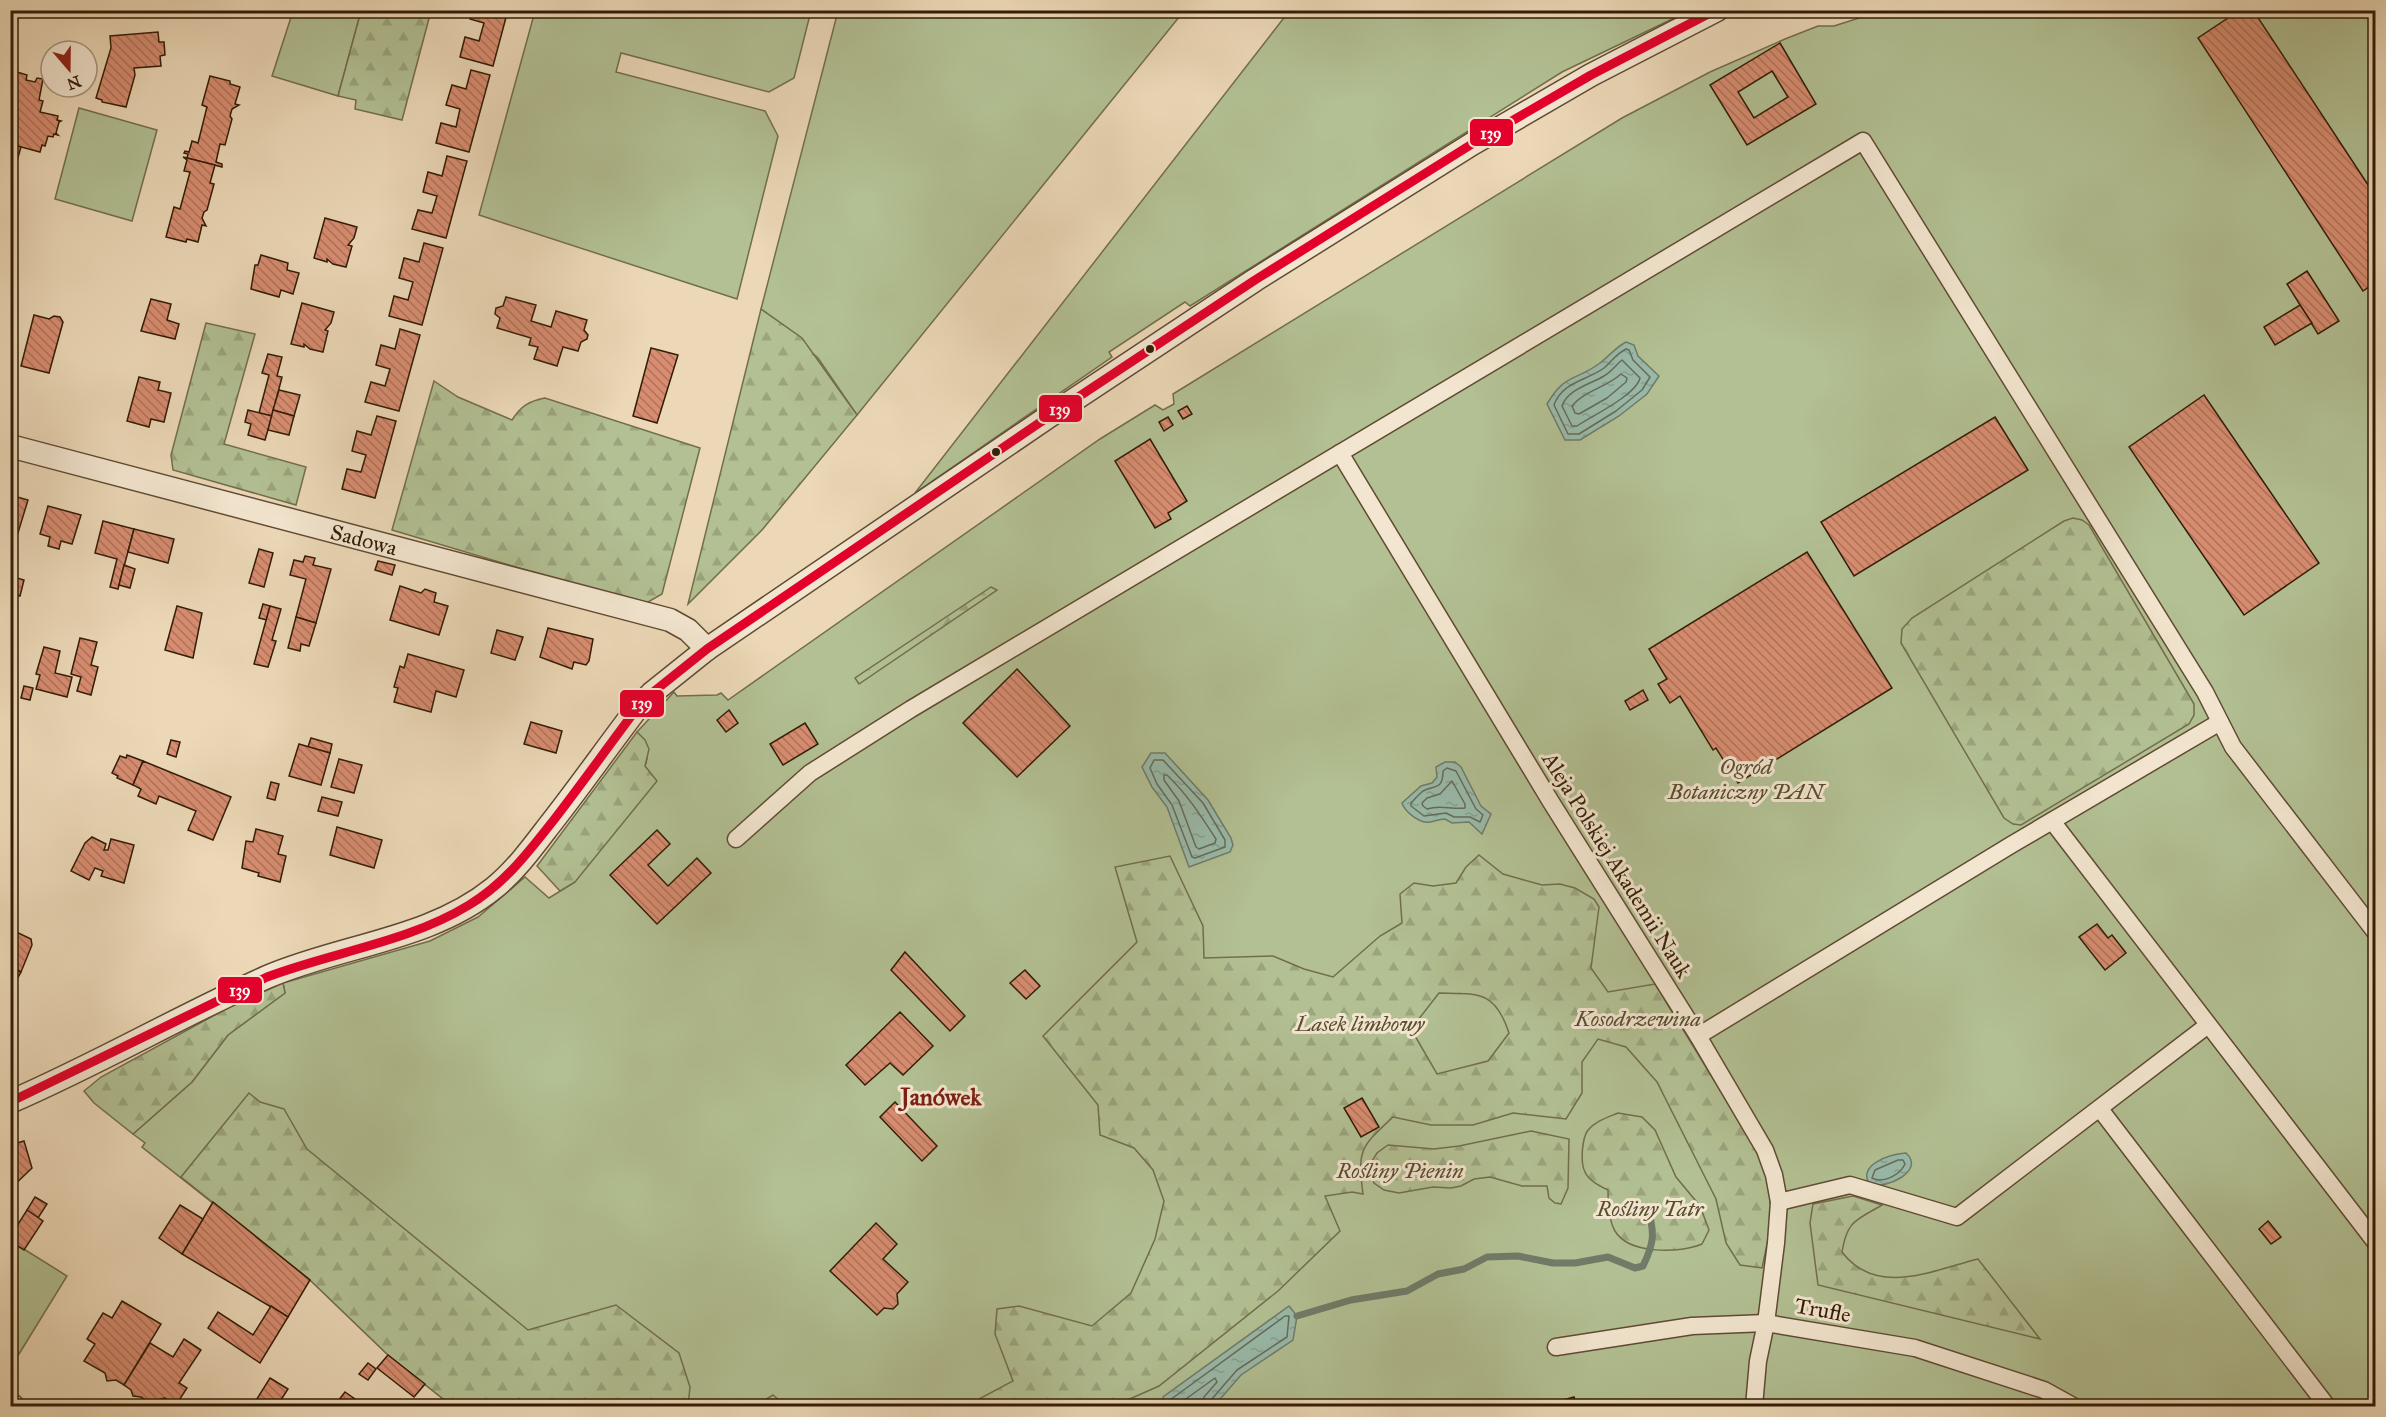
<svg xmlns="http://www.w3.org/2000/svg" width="2386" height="1417" viewBox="0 0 2386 1417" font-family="'IM FELL Great Primer',serif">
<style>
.green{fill:#b2c093;stroke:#726e4c;stroke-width:1.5}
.forest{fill:url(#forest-firs);stroke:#726e4c;stroke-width:1.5;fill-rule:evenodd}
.water{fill:url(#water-ripples);stroke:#707b68;stroke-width:1.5}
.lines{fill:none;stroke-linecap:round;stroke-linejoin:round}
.shore{stroke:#666b58;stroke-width:1.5}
.stream{stroke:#707b68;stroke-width:7}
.building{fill:url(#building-back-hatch);stroke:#321c06;stroke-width:1.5;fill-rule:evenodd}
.pedestrian-casing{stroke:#604b32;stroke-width:19}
.minor-casing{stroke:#604b32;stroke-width:25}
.pedestrian{stroke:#f3e6d0;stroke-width:16}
.minor{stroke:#f3e6d0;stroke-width:22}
.bus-1-casing{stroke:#f3e6d0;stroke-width:14}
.bus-1{stroke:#e4002b;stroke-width:9}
.bus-dot{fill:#321c06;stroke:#f3e6d0;stroke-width:2}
.labels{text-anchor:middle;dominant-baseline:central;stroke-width:6;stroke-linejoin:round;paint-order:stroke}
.street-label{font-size:22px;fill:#321c06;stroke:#f3e6d0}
.park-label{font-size:22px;font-style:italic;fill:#584d30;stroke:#f3e6d0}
.neighbourhood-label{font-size:24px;font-weight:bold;fill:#7a1f14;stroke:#f3e6d0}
.line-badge{stroke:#f3e6d0;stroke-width:2}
.badge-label{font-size:16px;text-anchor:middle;font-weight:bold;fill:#fff}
</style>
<defs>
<pattern id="forest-firs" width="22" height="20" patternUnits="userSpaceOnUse" patternTransform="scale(1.5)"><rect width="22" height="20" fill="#b2c093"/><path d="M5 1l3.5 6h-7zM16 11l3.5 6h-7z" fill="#9aa47d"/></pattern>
<pattern id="water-ripples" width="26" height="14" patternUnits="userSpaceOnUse" patternTransform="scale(1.5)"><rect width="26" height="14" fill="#99baaa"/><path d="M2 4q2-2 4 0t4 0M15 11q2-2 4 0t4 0" fill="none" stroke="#849f91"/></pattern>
<pattern id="building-back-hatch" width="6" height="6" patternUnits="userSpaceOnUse" patternTransform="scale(1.5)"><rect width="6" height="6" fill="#d88d71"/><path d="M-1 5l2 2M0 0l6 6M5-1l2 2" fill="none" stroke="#b0725b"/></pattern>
</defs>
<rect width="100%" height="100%" fill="#ecd8b7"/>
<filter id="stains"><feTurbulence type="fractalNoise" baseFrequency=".00333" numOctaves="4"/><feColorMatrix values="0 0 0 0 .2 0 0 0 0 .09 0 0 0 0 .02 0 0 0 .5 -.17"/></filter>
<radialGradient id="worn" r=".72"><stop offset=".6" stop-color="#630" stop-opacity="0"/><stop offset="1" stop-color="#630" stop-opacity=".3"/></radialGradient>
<g class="green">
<polygon points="1290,10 1689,11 1562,72 1190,306 1185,302 1109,352 1112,357 915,493"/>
<polygon points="293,11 361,11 338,96 272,76"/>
<polygon points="535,11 811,11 794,78 769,92 621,53 616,72 765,111 778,136 737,299 479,215"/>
<polygon points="838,11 1184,11 857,415 818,358 761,309"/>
<path d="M1881,11H2375V1406H452L388,1355L310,1280L142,1147L145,1143L133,1134L192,1082L228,1035L285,993L283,983L430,941L478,917L525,877L549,898L575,882L645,766C650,752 647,742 637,732L674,692L677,696L717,695L721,693L728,700L1100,439L1155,405L1163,410L1174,404L1173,394L1622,118L1710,72L1785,39L1818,26H1834Z"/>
<polygon points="79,108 157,130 132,221 55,199"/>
<polygon points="11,1241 67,1276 11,1367"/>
</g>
<g class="forest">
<polygon points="361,11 431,11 402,120 355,109 356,100 338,96"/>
<polygon points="761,309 802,338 857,415 762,530 688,604"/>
<polygon points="206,323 255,334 224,444 306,467 296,505 173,470 171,455"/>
<path d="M434,381L458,397L512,420C521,406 529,401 545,398L700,448L662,594L643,605L392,530Z"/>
<polygon points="2073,518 2082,520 2089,525 2194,704 2194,715 2189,724 2021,825 2013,824 2004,818 1901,643 1902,629 1912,618 2064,521"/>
<polygon points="991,587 997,590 859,684 855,678"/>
<polygon points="637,732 645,740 649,749 645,766 657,781 575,882 560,891 537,866"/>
<path d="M1479,855L1503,874L1542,885L1560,884L1575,888L1594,899L1599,907L1591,968L1608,992L1655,984L1766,1165L1773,1189L1772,1221L1762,1268L1740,1265L1726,1243L1716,1199L1657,1082L1626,1047L1598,1039L1582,1062V1093L1566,1119L1513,1113L1473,1125H1431L1393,1117C1361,1147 1357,1149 1363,1194L1352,1192L1325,1196L1340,1231L1278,1291L1159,1386L1114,1406H966L1013,1381L995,1334L997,1309L1019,1306L1092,1326L1131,1293L1155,1239L1164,1201L1153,1170L1134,1148L1100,1135L1098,1105L1043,1036L1137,942L1115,867L1170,856L1203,926L1204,958L1273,956L1304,969L1333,977L1380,936L1402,923L1400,894L1414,883L1433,886L1456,883L1466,867ZM1439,993C1478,994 1495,990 1509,1033L1488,1061L1437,1074L1411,1029Z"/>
<polygon points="283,983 285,993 228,1035 192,1082 133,1134 94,1103 84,1091 101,1077 235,1004"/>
<polygon points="249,1093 260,1102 284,1109 307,1149 528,1330 616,1305 679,1353 690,1387 688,1406 452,1406 388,1355 310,1280 181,1177"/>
<path d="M1618,1113L1642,1117L1655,1130L1676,1177L1700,1206L1709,1230L1702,1244C1681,1253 1629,1255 1615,1231C1609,1221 1608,1202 1608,1190C1600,1186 1589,1181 1585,1172C1580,1163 1582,1138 1588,1130C1596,1121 1606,1118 1618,1113Z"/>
<polygon points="1531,1131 1569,1139 1568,1188 1561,1204 1555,1203 1549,1198 1547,1186 1522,1186 1490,1177 1474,1179 1461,1186 1451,1188 1433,1187 1399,1193 1384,1190 1374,1183 1369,1166 1377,1153 1388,1145 1434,1149 1459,1146"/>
<path d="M1853,1196L1882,1205C1857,1220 1847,1220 1842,1252C1877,1298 1933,1270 1978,1259L2040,1339L1818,1285L1810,1223L1813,1204Z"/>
<polygon points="773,1395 786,1406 755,1406"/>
</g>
<g class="water">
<path d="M1626,342L1634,345L1638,356L1659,376L1647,394L1619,416L1580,440H1565L1547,404C1565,373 1576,381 1600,363C1609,356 1615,348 1626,342Z"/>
<polygon points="1151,753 1165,753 1208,800 1231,838 1233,845 1230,852 1189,867 1167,807 1152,787 1142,767"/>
<path d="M1445,762H1455L1461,767L1481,806L1491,814L1482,834L1469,822L1452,823L1445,819C1439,819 1436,821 1430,822C1420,824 1405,812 1402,803L1421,786L1432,783L1437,777L1436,767Z"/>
<path d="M1906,1153C1926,1171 1886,1189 1870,1185C1856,1165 1890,1154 1906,1153Z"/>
<polygon points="1289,1306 1297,1316 1293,1340 1241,1375 1215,1405 1163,1406 1163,1397"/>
</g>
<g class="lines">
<g class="shore">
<path d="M1626,349L1629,350L1633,360L1650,377L1642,390L1616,411L1579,434H1568L1554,405C1562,382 1586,381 1604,368C1612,361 1616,354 1626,349Z"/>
<path d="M1622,360L1640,378C1636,395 1592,416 1577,426H1572L1562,406C1568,389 1589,385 1604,376C1611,372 1616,365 1622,360Z"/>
<path d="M1621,374L1627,378L1626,382L1607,398L1579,414L1575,413L1572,406C1584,391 1607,387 1621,374Z"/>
<polygon points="1154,760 1163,760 1203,803 1225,840 1225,847 1195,858 1192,857 1172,805 1157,784 1150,768"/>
<path d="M1447,768L1456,771L1476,809L1483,815L1480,822L1470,817H1454L1446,813L1424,816L1411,806V803C1415,799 1419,794 1423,791C1435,785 1443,790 1443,771Z"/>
<path d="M1164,775H1167C1187,794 1201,816 1216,839L1215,843L1199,849L1196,847L1179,801L1164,780Z"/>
<path d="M1452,781L1465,804V808C1451,810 1441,804 1427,809L1423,806L1422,803L1427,798L1440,794Z"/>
<path d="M1898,1160H1903L1905,1164C1900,1175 1883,1184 1872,1178L1875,1170Z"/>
<polyline points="1169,1406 1170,1400 1285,1316 1289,1316 1287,1337 1237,1370 1211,1400 1209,1406"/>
<polyline points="1176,1406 1215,1378 1217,1382 1204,1397 1202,1406"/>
</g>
<path class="stream" d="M1297,1316L1351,1300L1407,1291L1438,1274L1464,1269L1487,1257L1518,1256L1553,1263H1575L1608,1257L1635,1268L1643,1266C1654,1243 1655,1234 1648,1209"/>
</g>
<g class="building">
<polygon points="472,10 508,10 493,66 460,57 465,37 479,41 484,23 470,19"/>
<polygon points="2240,10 2253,10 2376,197 2376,282 2363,291 2198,38"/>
<polygon points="158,32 159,42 164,42 165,55 160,56 161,66 134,68 135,75 126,107 102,102 102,100 96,98 111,48 110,36"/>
<path d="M1780,43L1816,104L1747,145L1710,85ZM1772,71L1788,97L1754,118L1738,92Z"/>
<polygon points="471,70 490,75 469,152 436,143 441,123 456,127 460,109 446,105 452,85 466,89"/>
<polygon points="17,72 27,75 26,80 35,82 37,78 43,79 39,100 43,101 40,112 58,116 57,120 61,121 59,122 56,133 58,135 54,134 53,137 48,136 45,146 42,145 40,152 10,144 10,86 11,83 14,84"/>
<polygon points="210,76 230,81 230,84 240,87 235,104 239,105 232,109 230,116 232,119 225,145 220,144 216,162 222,164 222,167 187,158 188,154 184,153 185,151 189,152 192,141 198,143 207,107 202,105"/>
<polygon points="10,144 21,147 10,185"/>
<polygon points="447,156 467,161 446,238 412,229 418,210 432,213 437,196 423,192 428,172 442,176"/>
<polygon points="183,157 215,165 210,183 214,184 207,210 204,212 202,218 206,226 202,225 198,242 187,239 186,242 166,237 174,207 180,209 190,172 184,171 187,160"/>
<polygon points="325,218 357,227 354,238 348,245 352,246 346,267 333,264 327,259 327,262 314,258"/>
<polygon points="424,243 443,248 422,325 389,316 394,296 408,300 413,282 399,278 404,258 419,262"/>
<polygon points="261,255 288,263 287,270 299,273 293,294 281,290 279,297 251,289 255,265 258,265"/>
<polygon points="2307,271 2339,321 2318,334 2287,284"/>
<polygon points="506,297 536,305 531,321 551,327 556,311 587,320 584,330 588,335 587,339 581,342 578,351 563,347 557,366 534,359 538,347 529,345 531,338 497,328 500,318 495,314 496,308 503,306"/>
<polygon points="151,299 171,304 167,320 179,324 175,339 141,331"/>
<polygon points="302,303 334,312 331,323 325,330 328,331 323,352 310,349 304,344 304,347 291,344"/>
<polygon points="2300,305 2312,323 2275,345 2264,327"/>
<polygon points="34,315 49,319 54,316 60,317 63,322 49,373 21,366"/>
<polygon points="400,329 420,335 399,411 365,402 371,382 385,386 390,369 376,365 381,345 395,349"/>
<polygon points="651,348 678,355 657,423 633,416"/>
<polygon points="268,354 282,357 277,376 282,377 272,416 259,413 269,375 262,373"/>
<polygon points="139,377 160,382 158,390 171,393 164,422 151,419 149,427 127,421"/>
<polygon points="279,390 300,395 294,416 273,410"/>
<polygon points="2204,395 2319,563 2244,615 2129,447"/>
<polygon points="1187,406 1192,414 1183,419 1178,411"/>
<polygon points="248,410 272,416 265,440 248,435 251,424 245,422"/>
<polygon points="273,410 294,416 289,435 268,430"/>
<polygon points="377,416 396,421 375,498 342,489 347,469 361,472 366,455 352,451 357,431 371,435"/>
<polygon points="1168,417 1173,425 1164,431 1159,422"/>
<polygon points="1995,417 2028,470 1854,576 1821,522"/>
<polygon points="1150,439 1187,501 1168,513 1171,519 1155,528 1115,461"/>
<polygon points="10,495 28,500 10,559"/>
<polygon points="48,506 81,515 72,544 61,541 59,549 48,546 50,537 40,534"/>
<polygon points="103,521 134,529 118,589 110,587 117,559 95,553"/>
<polygon points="134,529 174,539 168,563 128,552"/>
<polygon points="259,549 273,553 264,587 249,583"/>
<polygon points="1807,552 1892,688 1738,783 1716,748 1713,750 1680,696 1670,703 1658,684 1667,679 1649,649"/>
<polygon points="305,556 315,558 313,565 331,569 316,623 296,617 306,579 290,575 294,560 303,562"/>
<polygon points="378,561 395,565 392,575 375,570"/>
<polygon points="124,565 135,569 130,588 119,585"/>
<polygon points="10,576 24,580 20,596 10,593"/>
<polygon points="400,586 421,593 425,589 436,593 434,602 448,606 439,635 390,620"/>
<polygon points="263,604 270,606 267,620 259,618"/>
<polygon points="177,606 202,613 193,658 165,650"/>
<polygon points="270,606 281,609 272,640 276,641 268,667 254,664"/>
<polygon points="296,617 316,623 309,646 301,644 300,651 288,648"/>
<polygon points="548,628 593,639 589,661 586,665 574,662 572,669 540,657"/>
<polygon points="497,630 523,637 515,660 491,653"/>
<polygon points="80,638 97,642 91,665 98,667 91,695 77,691 81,677 71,674"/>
<polygon points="44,647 60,651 55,673 72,677 67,697 36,689 40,675 36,674"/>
<polygon points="408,654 464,670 456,697 436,691 431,712 394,702 398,688 394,687 400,666 404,668"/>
<polygon points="1017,669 1070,726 1017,777 963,723"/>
<polygon points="24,686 33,688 30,700 21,698"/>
<polygon points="1643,690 1648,700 1630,710 1625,701"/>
<polygon points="729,710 738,723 726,732 717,720"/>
<polygon points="531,722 562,731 556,753 524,744"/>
<polygon points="805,723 818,744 783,765 770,744"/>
<polygon points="311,738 332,744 330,753 308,747"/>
<polygon points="171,740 180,742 176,757 167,754"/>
<polygon points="299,744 330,753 321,785 289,776"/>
<polygon points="127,755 143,761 133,785 117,778 118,776 112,773 120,756 126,758"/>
<polygon points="339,759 362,765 354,793 331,787"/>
<polygon points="143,761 231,797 213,840 188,830 196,811 159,796 156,804 138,796 141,789 133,785"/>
<polygon points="271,782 279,784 275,800 267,798"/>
<polygon points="322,797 342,802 338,816 318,811"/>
<polygon points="337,827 382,840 374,868 330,855"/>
<polygon points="256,829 283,836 278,854 286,856 280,882 258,876 259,873 242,868 246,841 253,842"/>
<polygon points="657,830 670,844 648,865 668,886 697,858 711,873 657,924 610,875"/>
<polygon points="92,837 106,844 104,850 108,850 111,839 134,845 124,883 101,876 103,871 95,868 89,880 71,871 85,843"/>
<polygon points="2097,924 2108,938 2112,935 2126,953 2105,970 2079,937"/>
<polygon points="10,929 31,939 32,945 21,972 10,966"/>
<polygon points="905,952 965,1016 950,1031 891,970"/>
<polygon points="10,966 21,972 10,992"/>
<polygon points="1025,970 1040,986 1026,999 1010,983"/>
<polygon points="900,1012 933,1046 903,1075 890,1063 865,1085 846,1065"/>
<polygon points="1362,1098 1379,1127 1361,1137 1344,1108"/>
<polygon points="895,1102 937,1146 922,1161 880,1117"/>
<polygon points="24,1141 32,1168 10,1189 10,1145"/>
<polygon points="35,1197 47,1204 38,1218 27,1210"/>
<polygon points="213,1202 310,1280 288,1317 182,1254"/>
<polygon points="180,1205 203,1219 182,1254 159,1238"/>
<polygon points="27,1210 43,1221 24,1250 10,1241 10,1237"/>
<polygon points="2268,1221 2281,1237 2271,1244 2259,1229"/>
<polygon points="876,1223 897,1244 883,1259 908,1282 897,1294 898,1304 893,1309 884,1308 877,1315 830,1271"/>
<polygon points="122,1301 161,1324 124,1385 116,1380 107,1381 105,1373 84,1361 95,1344 87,1339 103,1313 112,1318"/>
<polygon points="271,1306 288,1317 260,1363 208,1328 218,1312 253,1335"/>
<polygon points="184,1339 201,1350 179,1383 187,1388 176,1405 165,1398 160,1399 155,1406 141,1397 133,1396 131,1390 124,1385 150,1343 173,1357"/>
<polygon points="388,1355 425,1384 414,1397 377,1368"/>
<polygon points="368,1363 376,1369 368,1380 359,1374"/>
<polygon points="270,1378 288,1389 277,1406 248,1406 252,1400 255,1402"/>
<polygon points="345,1392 355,1399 351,1406 331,1405 335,1400 338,1401"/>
<polygon points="1574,1397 1577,1406 1546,1406 1546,1405"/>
</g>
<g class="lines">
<defs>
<g id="pedestrian">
<polyline points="1340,453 1551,802 1698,1036 1765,1150 1774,1175 1779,1202 1776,1243 1766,1323 1758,1361 1754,1406"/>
<polyline points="2052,821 2376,1243"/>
<polyline points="736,839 810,773 911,709 1863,141 2205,692 2233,747 2376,933"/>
<polyline points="1698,1036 2011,845 2220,722"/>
<polyline points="2100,1109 2327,1406"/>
<polyline points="1779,1202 1850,1185 1957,1217 2208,1025"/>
<polyline points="1556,1347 1692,1326 1766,1323 1915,1348 2044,1390 2073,1406"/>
</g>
<g id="minor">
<path id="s1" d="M10,446L670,620L688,630L707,649"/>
<path d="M10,1102C98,1064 180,1016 267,977C341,945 430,940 494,888C515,871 532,848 548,827C578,789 606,749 635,711L652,693L707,649L1048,417L1255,280L1472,144L1591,75L1717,10"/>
<polyline points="10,1406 13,1406"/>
</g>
</defs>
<use href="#pedestrian" class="pedestrian-casing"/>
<use href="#minor" class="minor-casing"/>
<use href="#pedestrian" class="pedestrian"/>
<use href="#minor" class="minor"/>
<defs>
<path id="bus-1" d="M10,1102L267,977C333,952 409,942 469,905C504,884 528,853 553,821C581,785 607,748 635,711L652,693L707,649L1048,417L1255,280L1472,144L1591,75L1716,10"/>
</defs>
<use href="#bus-1" class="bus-1-casing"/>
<use href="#bus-1" class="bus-1"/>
</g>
<g class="bus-dot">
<circle cx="1150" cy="349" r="5"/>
<circle cx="996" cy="452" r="5"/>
</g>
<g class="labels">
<g class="street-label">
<text stroke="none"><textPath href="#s1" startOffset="366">Sadowa</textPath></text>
<text transform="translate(1617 865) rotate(58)">Aleja Polskiej Akademii Nauk</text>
<text transform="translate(1823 1310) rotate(10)">Trufle</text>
</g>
<g class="park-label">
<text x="1746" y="766">Ogród<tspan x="1746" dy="25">Botaniczny PAN</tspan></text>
<text x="1638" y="1018">Kosodrzewina</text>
<text x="1360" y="1023">Lasek limbowy</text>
<text x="1400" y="1170">Rośliny Pienin</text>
<text x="1650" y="1208">Rośliny Tatr</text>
</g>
<g class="neighbourhood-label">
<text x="941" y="1097">Janówek</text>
</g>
</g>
<g class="line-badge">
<rect x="1469" y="118" width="45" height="29" rx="6" fill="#e4002b"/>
<rect x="1038" y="394" width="45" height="29" rx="6" fill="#e4002b"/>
<rect x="619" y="689" width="46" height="29" rx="6" fill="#e4002b"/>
<rect x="217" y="976" width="46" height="28" rx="6" fill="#e4002b"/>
</g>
<g class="badge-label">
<text x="1491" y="139">139</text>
<text x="1060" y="415">139</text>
<text x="642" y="709">139</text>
<text x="240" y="996">139</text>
</g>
<rect width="2386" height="1417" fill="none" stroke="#ecd8b7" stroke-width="36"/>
<rect x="12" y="12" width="2362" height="1393" fill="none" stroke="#321c06" stroke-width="3"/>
<rect x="18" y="18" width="2350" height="1381" fill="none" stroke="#321c06" stroke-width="1.5"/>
<g transform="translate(69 69) rotate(160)"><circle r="28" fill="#f3e6d0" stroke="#a6957f" stroke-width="1.5"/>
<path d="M0-4.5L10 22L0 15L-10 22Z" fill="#8f2418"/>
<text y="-9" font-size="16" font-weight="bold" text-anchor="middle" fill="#321c06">N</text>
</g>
<rect width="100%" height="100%" filter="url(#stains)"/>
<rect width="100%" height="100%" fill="url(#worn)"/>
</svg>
